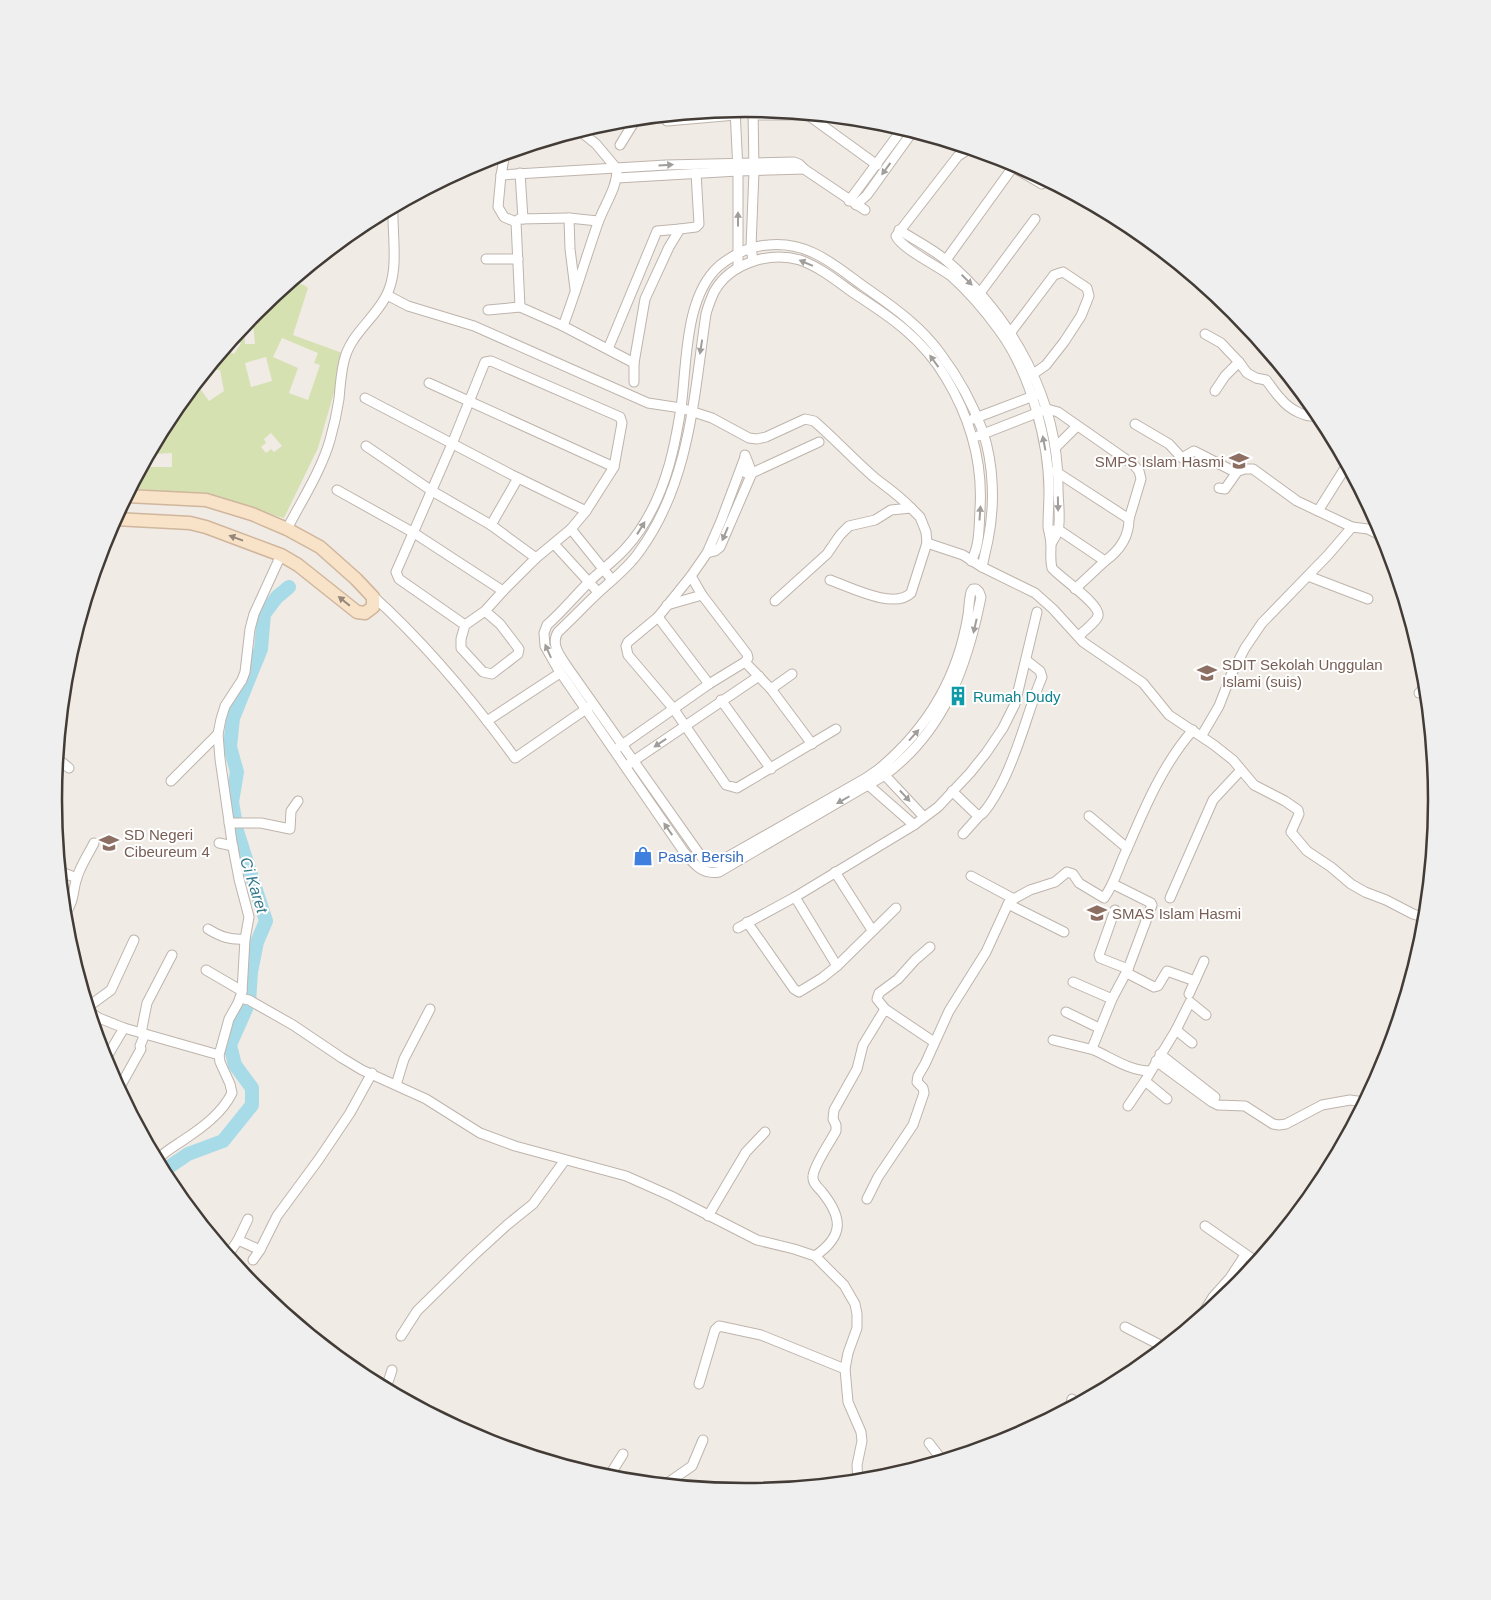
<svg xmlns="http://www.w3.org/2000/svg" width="1491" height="1600" viewBox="0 0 1491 1600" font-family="Helvetica,sans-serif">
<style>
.green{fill:#d6e1b2;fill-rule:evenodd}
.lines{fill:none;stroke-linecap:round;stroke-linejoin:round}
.river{stroke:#a8dbe8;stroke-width:14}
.street-casing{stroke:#beb4ac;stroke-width:11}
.secondary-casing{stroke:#cfb69c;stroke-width:15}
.street{stroke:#fff;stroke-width:9}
.secondary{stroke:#f8e2c8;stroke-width:12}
.oneway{fill:#a09d9a}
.oneway2{fill:#948678}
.labels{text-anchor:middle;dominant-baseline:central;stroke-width:4;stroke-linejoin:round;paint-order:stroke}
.education-label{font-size:15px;fill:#785e54;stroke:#fff;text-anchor:start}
.culture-label{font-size:15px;fill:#0d838f;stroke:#fff;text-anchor:start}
.shop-label{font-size:15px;fill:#366cbe;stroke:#fff;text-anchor:start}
.water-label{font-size:16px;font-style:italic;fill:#357a8c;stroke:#fff}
.rim{fill:none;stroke:#423b36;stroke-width:2.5}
</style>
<rect width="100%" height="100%" fill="#f1ebe5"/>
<path class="green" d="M292,282L304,285L308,288L293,335L345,354L318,448L284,518L208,496L132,488L143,467H172V453L155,454L151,451L170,415L199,380L201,390L209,401L224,391L220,370H208L225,349L234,354L241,343L234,339L244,326L245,344H255L253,323H246L249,320H255V313L257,311ZM282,338L318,353L314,363L320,365L308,400L289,393L298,368L273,357ZM266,357L272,381L251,387L245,363ZM271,433L282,446L274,452L271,449L266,453L261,447L266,443L264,439Z"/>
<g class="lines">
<polyline class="river" points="163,1171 188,1154 223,1141 252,1105 252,1088 235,1065 230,1045 249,1002 251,972 257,942 266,921 237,831 232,802 237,772 230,747 233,718 261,649 264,614 277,597 289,587"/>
<defs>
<g id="street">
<polyline points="735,109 738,171 738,268"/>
<polyline points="753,115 808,115 877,165"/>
<polyline points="667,121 736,115"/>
<path d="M580,131L596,144L617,169C617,189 604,205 598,223C586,257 576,292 563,326L634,363"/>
<polyline points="620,145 636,119"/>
<path d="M969,149L958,156L896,236C902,249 938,266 951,276C969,292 985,311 999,330C1030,372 1049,441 1049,492C1049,504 1048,515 1048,527C1049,533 1051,539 1051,545C1051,553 1050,560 1052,568C1060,578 1101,604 1098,616C1096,622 1086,629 1081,634"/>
<polyline points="505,153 501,175 498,207 504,217 516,222"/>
<polyline points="992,155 1042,184"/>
<polyline points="520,173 523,219"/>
<polyline points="501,175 666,165 794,162 799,164 804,169 865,210"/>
<polyline points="617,178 738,171 804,169"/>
<polyline points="849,201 903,128"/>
<polyline points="856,205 867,195 913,131"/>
<path d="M899,230C915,240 933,249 947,261C1013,318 1059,401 1058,489C1058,500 1061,521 1058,530C1057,535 1053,540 1051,544"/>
<polyline points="486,259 518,259"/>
<polyline points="946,260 1013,167"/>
<polyline points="753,261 751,247 754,171 753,109"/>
<polyline points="575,289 570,249 569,218 598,221"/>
<path d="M387,295L408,306L474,326L648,403L681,408L712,418L749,438L757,439L766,437L805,419L814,421C835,439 854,460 875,478C888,488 900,496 911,508"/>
<polyline points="977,297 1035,219"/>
<polyline points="488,310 520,307"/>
<polyline points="563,326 520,307 516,222 519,219 569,218"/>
<polyline points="1011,332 1054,275 1063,272 1087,288 1089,296 1081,316 1064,342 1046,365 1029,377"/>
<polyline points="1205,334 1221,343 1239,362"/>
<polyline points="608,349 657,231 680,229"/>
<polyline points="634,382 634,363 645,299 669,247 680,229 696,227 699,224 696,173"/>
<polyline points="429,383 614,467"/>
<path d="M1215,391L1225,376L1239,362L1247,373L1256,378L1266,380C1271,386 1275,393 1281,399C1289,409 1308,420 1320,415"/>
<polyline points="365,398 512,475 586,511"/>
<polyline points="973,419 1036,395"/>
<polyline points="1135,424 1169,444 1182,458 1194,451 1235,472 1245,469 1253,469 1297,501 1352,527 1368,529 1386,538"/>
<polyline points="978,436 1047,409 1058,412 1134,465 1139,471 1141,479 1129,519"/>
<polyline points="366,446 432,491 491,525 536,558"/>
<polyline points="1056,447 1077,426"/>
<polyline points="745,457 721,521 707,553 691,576 658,617 628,642 626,646 628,655 673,708 726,785 737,788 836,729"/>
<polyline points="746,473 752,473 819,442"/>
<polyline points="1219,488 1225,489 1237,472"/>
<polyline points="337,490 414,533 503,591"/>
<polyline points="1318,511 1347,465"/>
<polyline points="491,525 518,478"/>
<path d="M287,529C302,500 321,471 330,440C334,426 337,412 339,399C340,386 341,373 344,361C350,335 373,320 385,298C400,272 392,237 393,208"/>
<polyline points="571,529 612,580"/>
<path d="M1054,530H1059L1105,561C1119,551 1129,538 1129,519L1055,471"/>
<polyline points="927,543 963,555 982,567 1035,593 1053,609 1083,642 1143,683 1169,715 1214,745 1233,760 1254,785 1285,801 1298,810 1299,814 1291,832 1307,851 1331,867 1351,884 1365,892 1386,900 1413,914 1426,918"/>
<polyline points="554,544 598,592"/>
<polyline points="707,553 715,551 720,547 752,473 745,455"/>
<polyline points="691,576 702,595 747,654 748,658 745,662 771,689 792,674"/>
<polyline points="1308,576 1368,599"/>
<polyline points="1075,589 1105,561"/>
<path d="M372,595C426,644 472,699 515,758L589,707"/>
<path d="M775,601L827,554L840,535L849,526L875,520L891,510L911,508L920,517L926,532L927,543L911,593C894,610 850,587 830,580"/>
<polyline points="667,605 702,595"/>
<polyline points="658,617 709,684"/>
<polyline points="465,625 399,579 396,572 452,444 485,362 491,361 620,417 622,423 614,467 586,511 571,529 536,558 503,591 485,611 465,625 461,639 461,648 483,672 492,674 518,654 519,649 500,624 485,611"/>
<polyline points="771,689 812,744"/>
<polyline points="1419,693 1426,685"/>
<polyline points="721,700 771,769"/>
<polyline points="487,721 560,673"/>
<polyline points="1202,735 1219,706 1231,675 1245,648 1262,623 1328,555 1352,527"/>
<polyline points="619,747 709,684 745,662"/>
<polyline points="58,759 69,768"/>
<polyline points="629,764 759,676"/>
<path d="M879,769C927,729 958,677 968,615C969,608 969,600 971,592L973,589H976L979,592L981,597C967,667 944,731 885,775L719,872C702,875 694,864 684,852L558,669L545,646L544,633L547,625C562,612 574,597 588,583C600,571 614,561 625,549C638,535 649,517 657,499C670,470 676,439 681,408C687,365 684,297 719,266C734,254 749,246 768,245C811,241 836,267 869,290C895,308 921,327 940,353C958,377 973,404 983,432C994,465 995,506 988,540C986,549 984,558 982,567"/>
<polyline points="171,781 218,734"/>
<polyline points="865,782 914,825"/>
<path d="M952,791L977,815L982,814C990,806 995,796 1001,785C1019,751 1027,713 1042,677L1040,671L1026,660"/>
<polyline points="1089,816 1127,848"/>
<path d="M924,817L879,769L866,778L717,863L705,862L568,668C561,657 550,645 558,632C572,619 585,605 599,592C613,579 628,568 639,552C690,483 694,395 706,314C708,306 711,299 714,292C730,263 770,251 800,260C820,267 838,282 855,294C892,318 923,339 946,378C970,418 983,462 980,509C979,526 980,546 971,561"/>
<polyline points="229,823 261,823 290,829 291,811 298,801"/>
<polyline points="963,834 979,816"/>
<polyline points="219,843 233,846"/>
<polyline points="61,872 77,878"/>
<polyline points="835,872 872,930"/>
<polyline points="971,876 1014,899"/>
<path d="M1113,884L1151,903L1152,905L1128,969L1112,999L1093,1046L1094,1050C1112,1058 1130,1071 1150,1071"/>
<polyline points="795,897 837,966"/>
<polyline points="1170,898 1213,800 1241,770"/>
<polyline points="1008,904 1064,932"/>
<polyline points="1115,910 1099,955 1100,958 1128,969"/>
<path d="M65,914C76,899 72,887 79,872C83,862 89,853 94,843"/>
<polyline points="747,922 794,989 799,992 822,978 837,966 896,908"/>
<polyline points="738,928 795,897 914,825 938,807 970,773 986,753 1003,728 1015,704 1037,612"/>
<path d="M208,929C221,937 230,940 245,939"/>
<polyline points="206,970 242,991"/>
<polyline points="1127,973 1154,987 1158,986 1167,971 1195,981"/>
<polyline points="1073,982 1112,999"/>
<polyline points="1189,994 1204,961"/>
<polyline points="240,998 249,1000 293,1025 342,1058 362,1070 426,1099 480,1133 515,1146 626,1176 671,1196 757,1240 794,1249 815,1256 844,1285 855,1304 857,1314 857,1328 848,1353 845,1369 848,1402 861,1432 862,1441 857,1465 858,1481"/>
<polyline points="89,1006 111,990 134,940"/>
<polyline points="885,1009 877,999 879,993 898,979 915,960 930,947"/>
<polyline points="90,1012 99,1018 124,1028 219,1055"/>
<polyline points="1066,1012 1099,1028"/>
<polyline points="1176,1030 1192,1043"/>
<polyline points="141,1033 147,1003 172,955"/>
<polyline points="1053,1040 1094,1050"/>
<polyline points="1160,1054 1215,1097"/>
<polyline points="105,1060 124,1028"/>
<polyline points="1156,1061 1212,1102 1218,1105 1245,1106 1273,1124 1279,1125 1286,1124 1322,1105 1350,1100 1364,1102"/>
<polyline points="121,1085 141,1049 140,1046 145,1034"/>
<polyline points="396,1085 404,1059 430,1009"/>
<polyline points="1167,1099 1145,1081 1176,1030 1190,1002 1206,1015"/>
<polyline points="1128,1106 1145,1081"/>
<path d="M157,1160C165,1151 175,1146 185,1139C203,1127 222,1113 232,1093L230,1084L220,1062L219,1055L229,1019L238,1003L242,992L245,939L249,917L239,879L232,842L220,759L218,734L221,719L225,706L242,680L245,672L250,629L254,614L281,555"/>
<path d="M867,1199L878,1177L913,1125L924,1093L923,1088L917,1082L918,1076L925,1064L949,1011L986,952L1008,904L1010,901L1030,890L1055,882L1067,872L1073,874L1079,883L1104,898C1115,883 1119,865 1127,849C1145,807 1163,764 1193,730"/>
<polyline points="708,1216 746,1152 765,1132"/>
<polyline points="1205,1226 1257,1262"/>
<polyline points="238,1240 260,1250"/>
<polyline points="228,1255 238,1240 248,1219"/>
<path d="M815,1256C844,1236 843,1218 822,1192C818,1187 812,1183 813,1176C814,1165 830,1142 836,1131V1125L833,1119L834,1110L857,1069L863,1045L885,1009L934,1042"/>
<polyline points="253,1260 260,1250 277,1216 319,1159 350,1113 372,1073"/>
<polyline points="1200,1318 1213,1297 1230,1278 1245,1255"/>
<polyline points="1125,1327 1164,1347"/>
<polyline points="401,1336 417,1311 472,1257 507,1225 533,1204 565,1160"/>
<polyline points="699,1384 715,1330 719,1326 761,1335 845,1369"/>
<polyline points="386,1388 392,1370"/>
<polyline points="1070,1407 1072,1399"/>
<polyline points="929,1443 942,1460"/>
<polyline points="608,1478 623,1454"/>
<polyline points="666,1484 692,1466 703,1440"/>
</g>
<polyline id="secondary" points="115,519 190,523 206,527 281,555 298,565 357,612 365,613 373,607 373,597 356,579 320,547 287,529 252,514 206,500 127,496"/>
</defs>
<use href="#street" class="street-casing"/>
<use href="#secondary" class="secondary-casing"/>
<use href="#street" class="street"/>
<use href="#secondary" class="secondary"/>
</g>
<defs><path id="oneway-solid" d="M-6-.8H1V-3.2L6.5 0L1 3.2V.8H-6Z" transform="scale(1.25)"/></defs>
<g class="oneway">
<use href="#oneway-solid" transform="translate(666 165) rotate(-3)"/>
<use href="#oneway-solid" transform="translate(886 169) rotate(126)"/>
<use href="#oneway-solid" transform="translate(738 219) rotate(-90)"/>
<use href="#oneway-solid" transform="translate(806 263) rotate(-157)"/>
<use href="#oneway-solid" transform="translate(967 280) rotate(44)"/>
<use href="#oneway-solid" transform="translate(701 347) rotate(99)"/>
<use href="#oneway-solid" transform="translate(934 361) rotate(-126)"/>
<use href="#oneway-solid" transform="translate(1044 443) rotate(-101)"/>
<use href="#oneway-solid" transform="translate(1058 504) rotate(89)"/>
<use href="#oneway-solid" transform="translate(980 513) rotate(-86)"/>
<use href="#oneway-solid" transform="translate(641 528) rotate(-58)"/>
<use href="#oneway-solid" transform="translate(725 534) rotate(113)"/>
<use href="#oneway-solid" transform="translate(975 626) rotate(103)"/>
<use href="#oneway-solid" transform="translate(548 651) rotate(-114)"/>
<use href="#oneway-solid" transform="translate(914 735) rotate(-48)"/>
<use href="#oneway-solid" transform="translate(660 743) rotate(146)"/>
<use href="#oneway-solid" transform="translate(905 796) rotate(47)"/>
<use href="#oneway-solid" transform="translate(843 800) rotate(150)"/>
<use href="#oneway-solid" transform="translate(668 829) rotate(-125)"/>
</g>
<g class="oneway2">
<use href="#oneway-solid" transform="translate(236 538) rotate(-160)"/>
<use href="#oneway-solid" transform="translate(344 601) rotate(-141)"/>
</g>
<defs>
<symbol id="school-bare" viewBox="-9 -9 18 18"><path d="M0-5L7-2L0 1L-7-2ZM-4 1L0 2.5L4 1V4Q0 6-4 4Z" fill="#8d6e63" stroke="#fff" stroke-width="2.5" paint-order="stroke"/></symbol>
<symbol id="building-bare" viewBox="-9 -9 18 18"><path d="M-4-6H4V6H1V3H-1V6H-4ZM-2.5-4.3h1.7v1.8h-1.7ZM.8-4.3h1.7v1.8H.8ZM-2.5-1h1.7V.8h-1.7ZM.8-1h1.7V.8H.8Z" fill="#0f9aa8" stroke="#fff" stroke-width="2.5" paint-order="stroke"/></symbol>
<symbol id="shop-bare" viewBox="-9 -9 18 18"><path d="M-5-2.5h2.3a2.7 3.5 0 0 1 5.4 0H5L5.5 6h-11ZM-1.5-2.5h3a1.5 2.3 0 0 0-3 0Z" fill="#3f7fe0" stroke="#fff" stroke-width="2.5" paint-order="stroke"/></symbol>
</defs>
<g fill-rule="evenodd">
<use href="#school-bare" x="1225" y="447" width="28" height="28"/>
<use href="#school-bare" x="1193" y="659" width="28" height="28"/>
<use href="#building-bare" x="944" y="682" width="28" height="28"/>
<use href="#school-bare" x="95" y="829" width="28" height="28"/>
<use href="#shop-bare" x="629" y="842" width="28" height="28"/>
<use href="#school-bare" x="1083" y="899" width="28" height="28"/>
</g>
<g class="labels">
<g class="education-label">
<text x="1224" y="461" text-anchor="end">SMPS Islam Hasmi</text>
<text x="1222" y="664">SDIT Sekolah Unggulan<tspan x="1222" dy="17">Islami (suis)</tspan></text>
<text x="124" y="834">SD Negeri<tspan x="124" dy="17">Cibeureum 4</tspan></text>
<text x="1112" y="913">SMAS Islam Hasmi</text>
</g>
<g class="culture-label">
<text x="973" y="696">Rumah Dudy</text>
</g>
<g class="shop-label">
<text x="658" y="856">Pasar Bersih</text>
</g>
<g class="water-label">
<text transform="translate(254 885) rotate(72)">Ci Karet</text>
</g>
</g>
<path d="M0 0H1491V1600H0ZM62 800a683 683 0 1 1 1366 0a683 683 0 1 1-1366 0Z" fill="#f0efef" fill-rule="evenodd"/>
<path class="rim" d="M62 800a683 683 0 1 1 1366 0a683 683 0 1 1-1366 0Z"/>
</svg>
